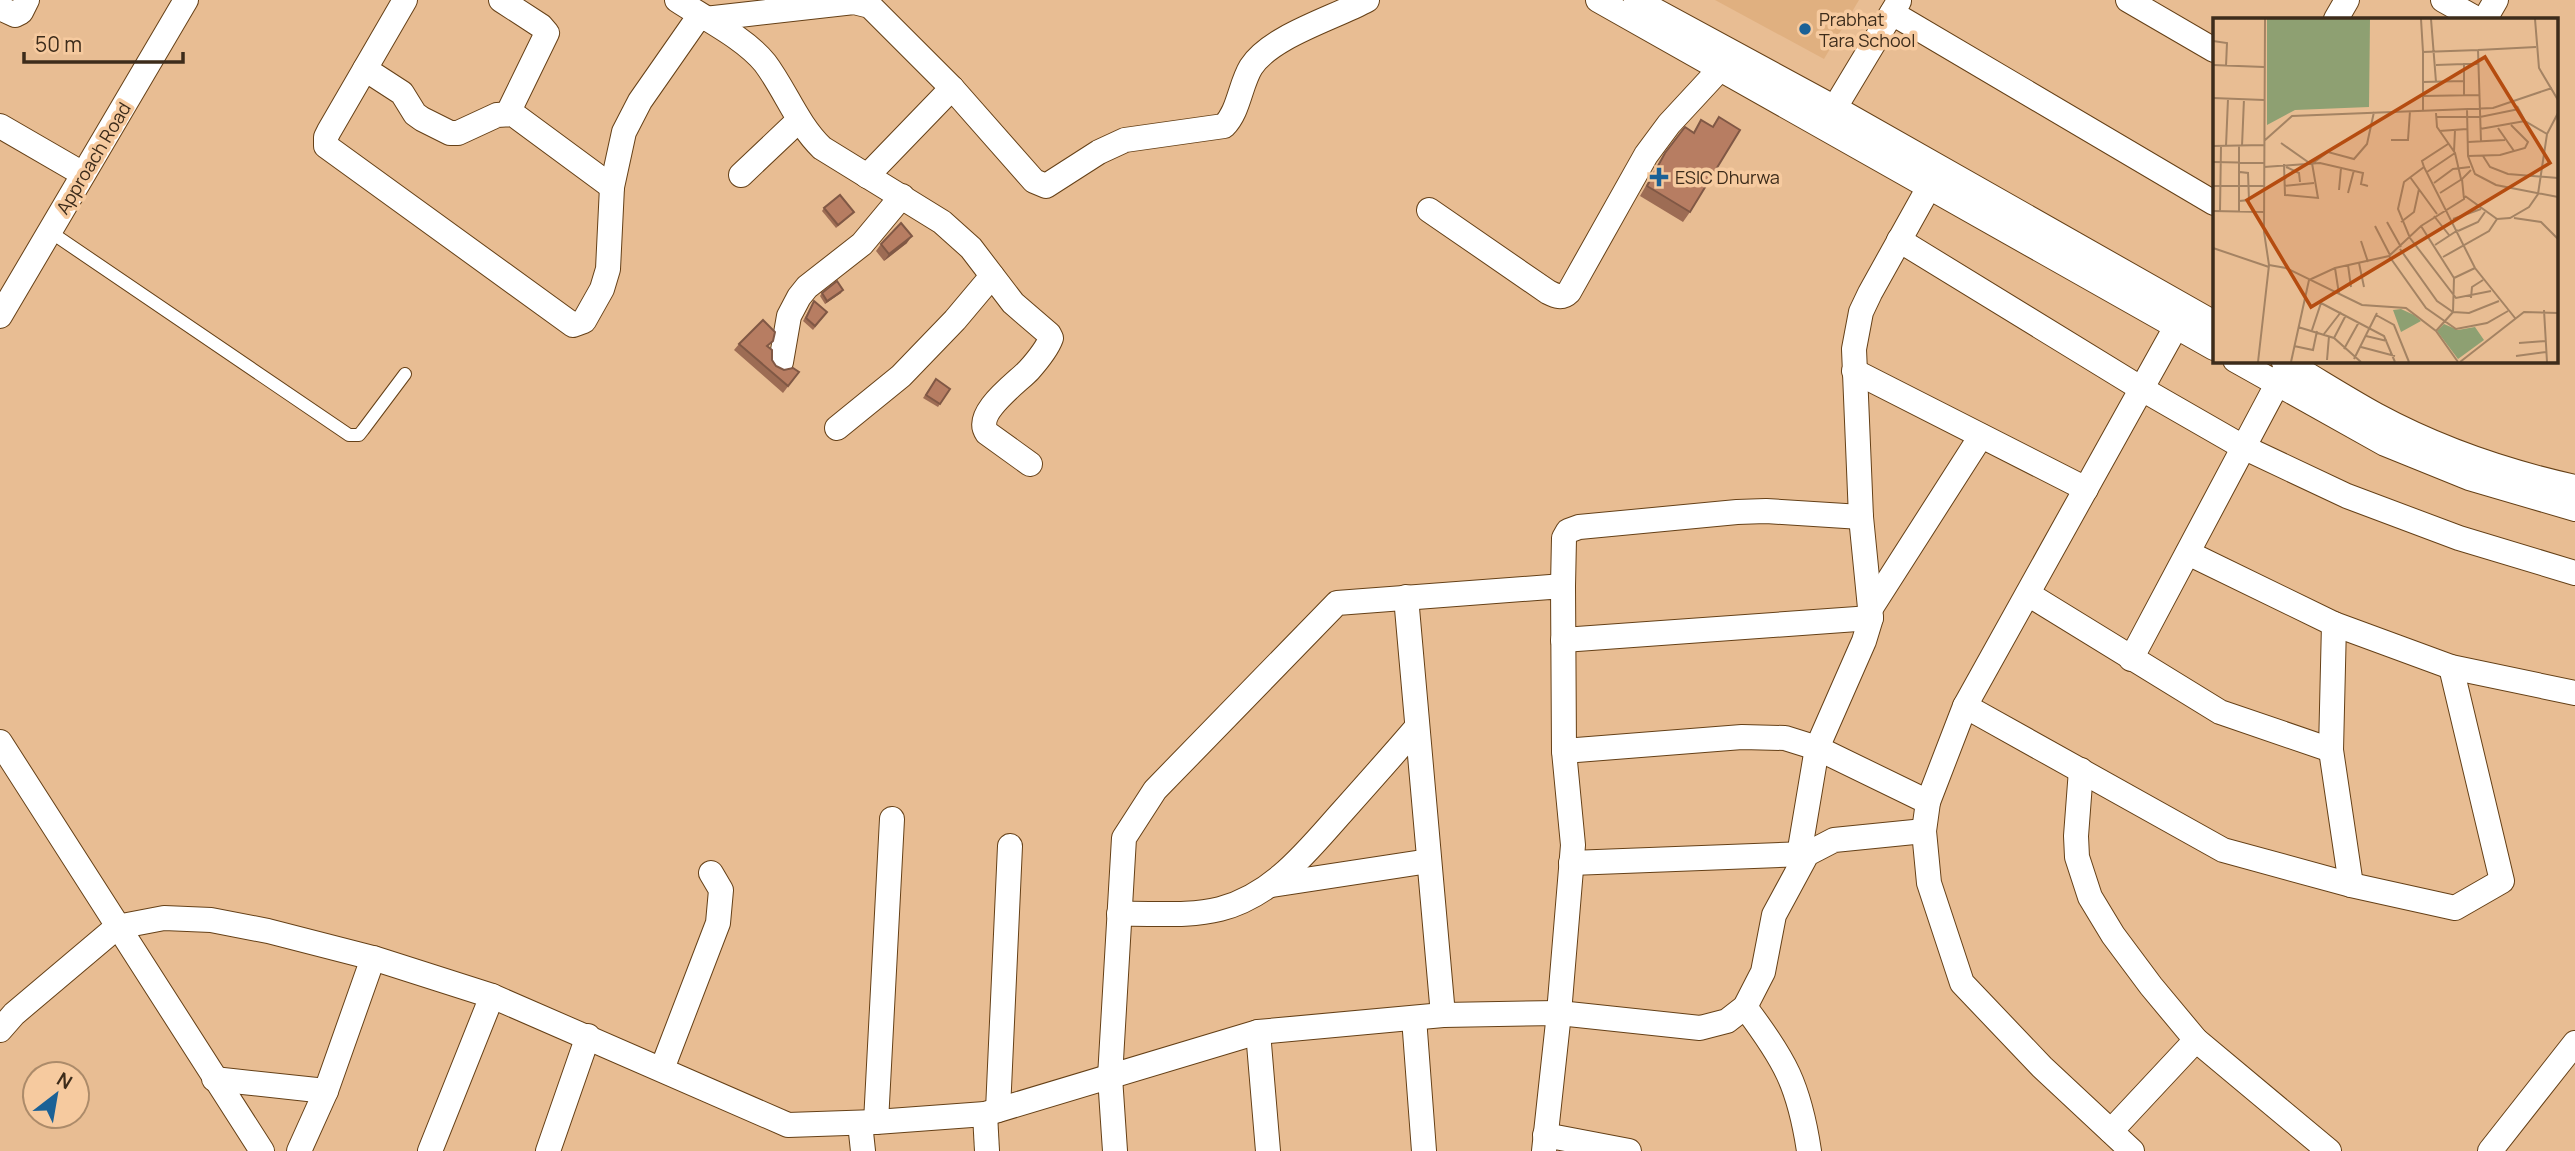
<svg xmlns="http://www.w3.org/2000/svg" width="2575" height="1151" viewBox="0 0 2575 1151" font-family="Manrope,sans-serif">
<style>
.built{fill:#e0b080}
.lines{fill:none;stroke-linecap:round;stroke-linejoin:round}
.service-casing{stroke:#654017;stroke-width:14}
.minor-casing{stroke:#654017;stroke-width:26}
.service{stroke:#fff;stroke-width:12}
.minor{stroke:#fff;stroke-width:24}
.wall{fill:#9d6c54}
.shaded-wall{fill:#805845}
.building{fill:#b77d62;stroke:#805845;stroke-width:2}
.poi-dot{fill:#1b6196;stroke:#f6ca9f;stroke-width:2.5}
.labels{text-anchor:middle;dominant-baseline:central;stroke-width:7;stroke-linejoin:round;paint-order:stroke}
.poi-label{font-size:18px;fill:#3d2c1b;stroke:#f6ca9f;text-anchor:start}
.street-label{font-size:18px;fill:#3d2c1b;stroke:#f6ca9f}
.inset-road{fill:none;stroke:#a48363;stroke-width:2}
.view{fill:#b54c10;fill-opacity:0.15;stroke:#b54c10;stroke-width:3.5}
.inset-edge{fill:none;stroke:#3d2c1b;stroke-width:3.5}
</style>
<rect width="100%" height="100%" fill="#e8bd93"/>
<polygon class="built" points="1715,0 1859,0 1824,59"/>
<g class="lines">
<defs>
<polyline id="service" points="49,231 349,435 359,435 363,430 405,374"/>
<g id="minor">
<polyline points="405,0 329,131 326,137 326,146 573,325 584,321 602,289 608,269 612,187 624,132 640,101 700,15"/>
<polyline points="501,0 541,26 547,33 508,113"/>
<path d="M677,0C704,18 745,38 765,63C786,91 797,124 822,148L942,222L971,248L1013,303L1049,334L1051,338C1047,349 1037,361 1029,370C1018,382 973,413 987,433L1030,464"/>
<polyline points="1598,0 2214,348"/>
<polyline points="1636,0 1835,108 2214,323"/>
<polyline points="2128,0 2214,50"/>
<polyline points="2443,0 2477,19"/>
<polyline points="0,8 15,15 21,12 27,0"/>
<polyline points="1892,13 2214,203"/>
<path d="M705,19L854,2L870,6L952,88L1034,181L1046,186L1099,152L1125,140L1224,126C1239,111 1240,85 1251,67C1271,36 1334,18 1367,0"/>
<polyline points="2336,19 2347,0"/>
<polyline points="2485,19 2496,0"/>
<polyline points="365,69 402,93 415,114 422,119 450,133 458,133 497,115 513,114 612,187"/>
<polyline points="1828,119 1899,1"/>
<polyline points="0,126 83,174"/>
<polyline points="741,175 799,120"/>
<polyline points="867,176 952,88"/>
<path d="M1429,210L1548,292C1556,296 1562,299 1569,292L1646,155L1669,124L1719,70"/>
<polyline points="1899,240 2142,389 2243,447 2347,496 2459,538 2575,573"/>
<polyline points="0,316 186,0"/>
<polyline points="2235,360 2385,444 2469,478 2575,509"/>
<path d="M2283,360C2314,378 2345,398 2376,415C2437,448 2507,472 2575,487"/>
<polyline points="781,362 789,316 799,297 807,287 862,244 902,196"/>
<polyline points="1854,371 2086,489"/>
<polyline points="837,428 901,376 955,320 992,276"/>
<polyline points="2188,553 2334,624 2451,667 2575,693"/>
<polyline points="1563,586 1564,538 1568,531 1579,527 1737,512 1766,511 1861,517"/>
<polyline points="2028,594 2220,712 2331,750"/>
<polyline points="1406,597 1443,1015"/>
<polyline points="1871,608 1981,436"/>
<polyline points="2334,624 2331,750 2351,885"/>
<polyline points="1563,640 1871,618"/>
<polyline points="2131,659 2290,360"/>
<polyline points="1965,706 2223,850 2351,885 2455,908 2502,881 2451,667"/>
<polyline points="0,742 262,1151"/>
<polyline points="1564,751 1742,737 1785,738 1817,748 1928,802"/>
<polyline points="2081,770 2076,836 2077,857 2090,897 2113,935 2151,986 2196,1040 2329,1151"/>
<polyline points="1799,855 1817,748 1864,641 1871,618 1861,517 1854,349 1861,312 1870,293 1929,187"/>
<polyline points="1571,863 1807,854"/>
<polyline points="1272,885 1429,861"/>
<path d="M1119,914C1152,913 1189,917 1220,909C1274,895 1308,850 1343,811C1368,783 1393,755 1417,727"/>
<path d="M1745,1007C1785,1060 1799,1085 1809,1151"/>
<polyline points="1414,1018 1424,1151"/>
<polyline points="0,1030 14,1014 117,927 164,918 211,920 268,931 373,958 492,996 788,1125 876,1122 985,1114 1258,1032 1443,1015 1559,1013 1700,1028 1727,1021 1745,1007 1763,972 1774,915 1807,854 1834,840 1924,831"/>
<polyline points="1258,1032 1268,1151"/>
<polyline points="662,1069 718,923 721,890 711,873"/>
<polyline points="214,1079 326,1091"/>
<polyline points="998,1110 1010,846"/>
<polyline points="985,1114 987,1151"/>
<polyline points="876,1122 892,819"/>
<polyline points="860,1123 863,1151"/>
<polyline points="2111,1131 2196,1040"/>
<polyline points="1545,1135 1629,1151"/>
<polyline points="299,1151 326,1091 373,958"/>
<polyline points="430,1151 492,996"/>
<polyline points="548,1151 588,1036"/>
<polyline points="1115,1151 1110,1077 1124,838 1155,790 1337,603 1563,586 1564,751 1573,845 1559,1013 1544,1151"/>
<polyline points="2132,1151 2042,1067 1962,983 1929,883 1924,831 1928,802 1965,706 2177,325"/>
<polyline points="2490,1151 2575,1043"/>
</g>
</defs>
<use href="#service" class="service-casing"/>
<use href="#minor" class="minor-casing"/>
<use href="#service" class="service"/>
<use href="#minor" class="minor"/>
</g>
<g class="wall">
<polygon points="1719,117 1690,212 1683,222 1640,196 1659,163 1685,127 1693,133 1701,120 1712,127"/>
<polygon points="824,208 851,215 836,228 822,211"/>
<polygon points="907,243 884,261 876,251 881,244"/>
<polygon points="822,293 841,293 825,304 820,296"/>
<polygon points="814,301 827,312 813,330 803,321"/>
<polygon points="739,344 769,347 772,360 776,366 784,370 799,372 783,393 734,350"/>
<polygon points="936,379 950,389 938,407 923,398"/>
</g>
<g class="shaded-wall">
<polygon points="912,236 907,243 884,261 889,254"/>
<polygon points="843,290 841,293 825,304 827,301"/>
</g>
<g class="building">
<polygon points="1719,117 1740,130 1690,212 1647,186 1665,153 1685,127 1694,133 1701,120 1713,127"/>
<polygon points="840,195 854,212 838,225 824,208"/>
<polygon points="901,223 912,236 889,254 881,244"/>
<polygon points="837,281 843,290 827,301 822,293"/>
<polygon points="814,301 827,312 815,326 806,318"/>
<polygon points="763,320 775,332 773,341 767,346 772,350 772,360 776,366 784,370 793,368 799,372 788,386 739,344"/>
<polygon points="936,379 950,389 940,404 926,395"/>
</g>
<g class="poi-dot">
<circle cx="1805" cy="29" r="7"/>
<path d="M1655.5 166.5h7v7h7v7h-7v7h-7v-7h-7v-7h7z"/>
</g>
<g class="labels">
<g class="poi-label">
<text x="1819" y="19">Prabhat<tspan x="1819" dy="21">Tara School</tspan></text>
<text x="1675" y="177">ESIC Dhurwa</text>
</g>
<g class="street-label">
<text transform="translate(93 158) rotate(-59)">Approach Road</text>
</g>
</g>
<g transform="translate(2213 18)">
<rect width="345" height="345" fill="#e8bd93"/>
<path d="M54,1H157L156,89L82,92L54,107ZM188,291L201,297L208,303L188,314L180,292ZM231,306L245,312L262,309L271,322L245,341L224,313Z" fill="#8ea072"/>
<path class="inset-road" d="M208,1L210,34M218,1L223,64M322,1L326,50L345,82M0,23L14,25L13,48M265,32L323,29M0,47L51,49M223,47L251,46M210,64L251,63M210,78L266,77M251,78V46H265M0,80L51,82M304,88L312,103L334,116M254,91L255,138L262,156L283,167L345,179M210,92V34L265,32L268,124M223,95L224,109L242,135L248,161M223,99H267L306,91M285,110L301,133M267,111L312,103M226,113L254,111M178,122H195L197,93M51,123L79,98L280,90L339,70M255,124L292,122M68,125L95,144M0,128L51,127M13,128L15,81M26,128V194M29,128L31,81M241,134L242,112M255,138L287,137L312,130L315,124L298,107M270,138L277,149L295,156L345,160M0,144L51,145M100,145L115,134L141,141L154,126L161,94M71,146L72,177L105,180L99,145M51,149L107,145L150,155L148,166L155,168M73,149L86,155L87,164M211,149L209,143L235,126M214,154L242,135M197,159L224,196M221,165L240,151L257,149M0,168H51M71,168L101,165M126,172L128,150M135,175L141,152M227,175L249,161M252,178L284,201L297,200L316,189L325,176L334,116L345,95M26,183L36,182L35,155L27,154M0,193L51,194M7,193L8,128M221,198L236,217M301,200L328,204L345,221M240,201L268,191M174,204L188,229M188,204L201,194L206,171M162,208L177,237M208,208L241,260L240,294L223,313M245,213L265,204L272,194M148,223L155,244M222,227L245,212M0,230L56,249M187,231L224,283L240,294L256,295L286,283M176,238L213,290L243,311L274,305L295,293M230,239L276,213L284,201M146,245L151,269M56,247L73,250L149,287L193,290L223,313L245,344M135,247L138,269M122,250L126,276M241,260L262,250M278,273L243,280L197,220L185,191L191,164L211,149L262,250L302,300M258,280L259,269L270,262M331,292L334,344M163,297L181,307L196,344M85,309L121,320L148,344M99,312L108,285L171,318L182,344M111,316L128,294M153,318L174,323M121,320L133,297M306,325L332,323M81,328L100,332L104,313M148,329L182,338M131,331L146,304M303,338L333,334M141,341L164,295M114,342L116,318M45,344L56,247L51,214L52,1M78,344L96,262L122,250L176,238L208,208L251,181L249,161L258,152M247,344L311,294L345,295"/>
<path class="view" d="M272,39L337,145L98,289L34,182Z"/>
<rect width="345" height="345" class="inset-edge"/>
</g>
<g transform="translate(56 1095) rotate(31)"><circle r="33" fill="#f6ca9f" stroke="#ac8b6a" stroke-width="2"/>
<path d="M0-5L12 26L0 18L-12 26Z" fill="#1b6196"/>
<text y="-10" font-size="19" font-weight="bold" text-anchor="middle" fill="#3d2c1b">N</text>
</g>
<path d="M24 52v10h159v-10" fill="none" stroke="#3d2c1b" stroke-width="3.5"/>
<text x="35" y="52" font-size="21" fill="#3d2c1b" stroke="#f6ca9f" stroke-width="5" paint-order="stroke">50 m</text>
</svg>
